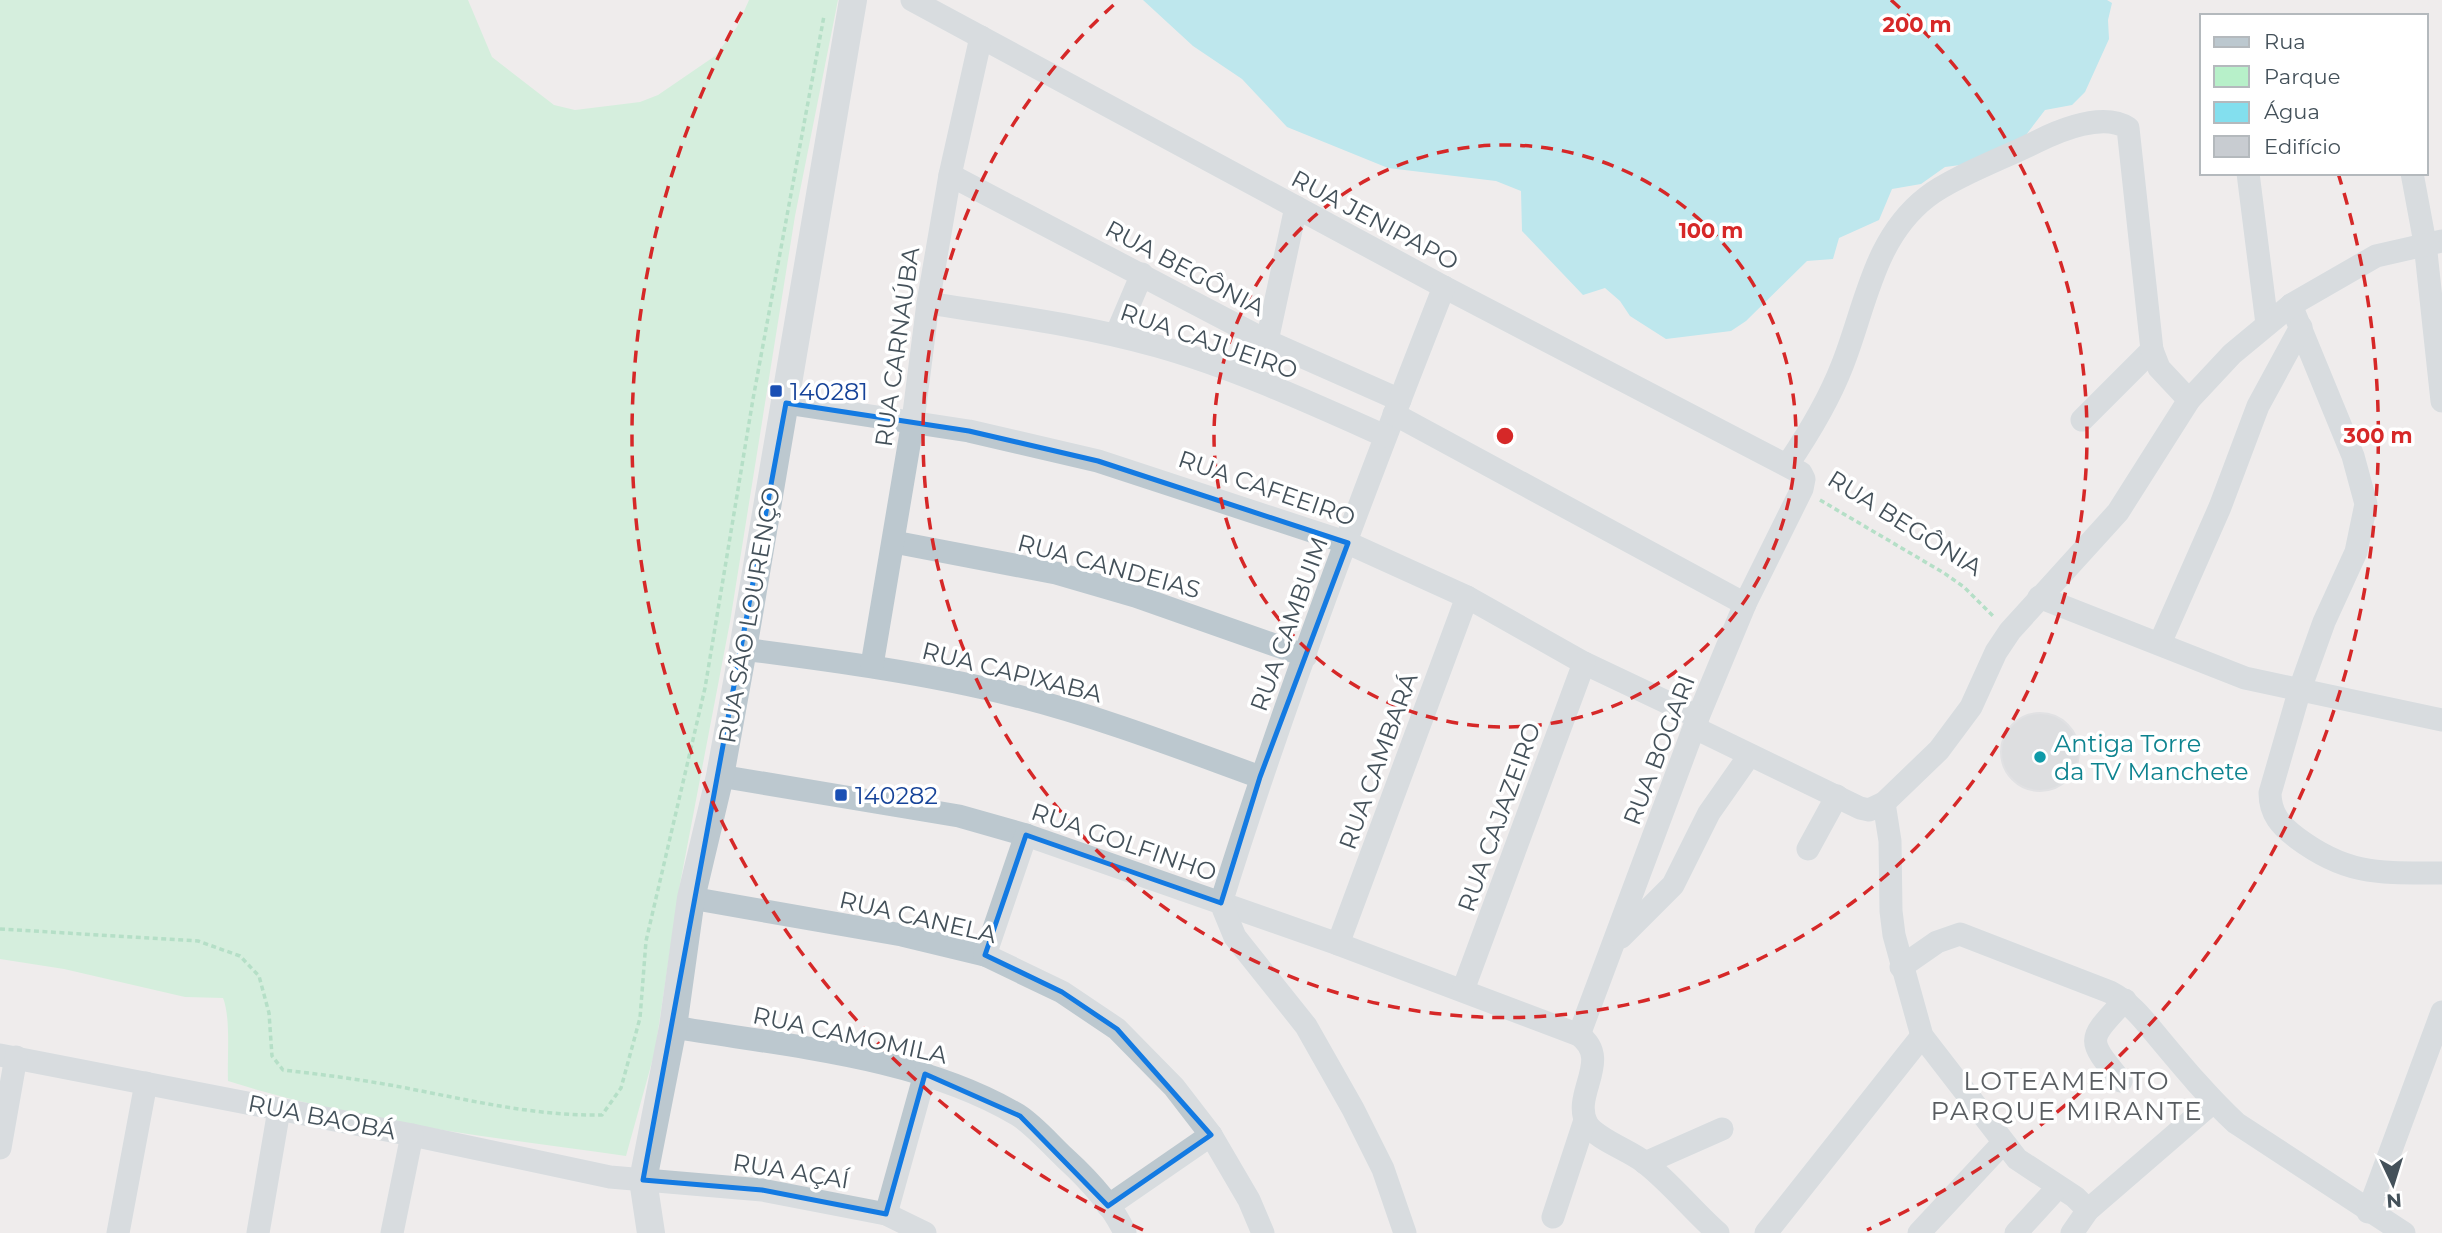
<svg xmlns="http://www.w3.org/2000/svg" width="2442" height="1233" viewBox="0 0 2442 1233" font-family="Montserrat,sans-serif">
<style>
.green{fill:#b7f0c9}
.water{fill:#83dfee}
.building{fill:#c8ccd1;stroke:#d0d3d8;stroke-width:2}
.lines{fill:none;stroke-linecap:round;stroke-linejoin:round}
.path{stroke:#6fce99;stroke-width:3.5;stroke-dasharray:5 3.5;stroke-linecap:butt}
.minor{stroke:#bcc8cf;stroke-width:23}
.tertiary{stroke:#bcc8cf;stroke-width:28}
.marked{fill:none;stroke:#137ae2;stroke-width:5;stroke-linejoin:round}
.ring{fill:none;stroke:#d62828;stroke-width:3.5;stroke-dasharray:12 9}
.transit-dot{fill:#1a4fb4;stroke:#fff;stroke-width:2.5}
.culture-dot{fill:#0f9aa8;stroke:#fff;stroke-width:2.5}
.labels{text-anchor:middle;dominant-baseline:central;stroke-width:7;stroke-linejoin:round;paint-order:stroke}
.street-label{font-size:24px;fill:#44515a;stroke:#fff}
.transit-label{font-size:24px;fill:#164399;stroke:#fff;text-anchor:start}
.culture-label{font-size:24px;fill:#0d838f;stroke:#fff;text-anchor:start}
.neighbourhood-label{font-size:26px;letter-spacing:2px;fill:#595d61;stroke:#fff}
.centre{fill:#d62828;stroke:#fff;stroke-width:3.5}
.ring-label{font-size:21px;text-anchor:middle;font-weight:bold;fill:#d62828;stroke:#fff;stroke-width:7;stroke-linejoin:round;paint-order:stroke}
</style>
<rect width="100%" height="100%" fill="#efecec"/>
<path class="green" d="M0,0H468L492,57L554,105L575,110L640,102L658,95L715,56L737,27L749,0H838L795,216L730,622L680,884L655,1051L626,1156C489,1137 361,1123 228,1081C227,1057 231,1018 223,998L185,997L64,969L0,959Z"/>
<polygon class="water" points="1143,0 2107,0 2112,3 2108,20 2109,39 2085,92 2072,105 2045,110 2013,152 1983,162 1945,167 1921,184 1892,189 1879,220 1839,238 1833,259 1807,261 1746,321 1731,331 1666,339 1630,316 1620,301 1605,288 1583,295 1522,231 1521,191 1496,181 1388,168 1287,127 1242,79 1193,46"/>
<circle class="building" cx="2040" cy="752" r="39"/>
<g class="lines">
<g class="path">
<polyline points="1820,500 1944,573 1964,587 1995,618"/>
<path d="M0,929L198,941L240,956L259,976L269,1013L272,1056L283,1070C327,1075 372,1081 416,1090C478,1102 538,1116 602,1115L621,1088L640,1018L646,941L705,688L753,399L824,16"/>
</g>
<g class="minor">
<polyline points="912,0 1444,287 1801,473 1804,479 1802,489 1745,604 1698,717 1579,1035"/>
<polyline points="2248,173 2267,324"/>
<polyline points="2412,173 2425,243 2442,401"/>
<polyline points="950,175 1267,341 1400,400"/>
<path d="M1444,287C1364,490 1286,695 1221,903L1338,944L1579,1035C1613,1060 1571,1094 1587,1124C1596,1139 1629,1150 1644,1162C1671,1183 1693,1211 1718,1233"/>
<path d="M928,303C1004,315 1083,325 1157,346C1235,368 1311,403 1385,436"/>
<path d="M2291,305L2353,456L2366,504L2356,552L2324,622L2300,689L2270,793C2270,814 2281,826 2297,838C2348,876 2381,873 2442,873"/>
<polyline points="1116,335 1142,274"/>
<polyline points="1267,341 1296,207"/>
<polyline points="786,403 969,431 1098,461 1348,543 1467,597 1584,663 1698,717"/>
<polyline points="1394,414 1745,604"/>
<polyline points="2082,420 2152,350"/>
<path d="M1788,464C1809,433 1828,402 1842,366C1866,306 1873,239 1927,197C1951,178 2006,157 2036,142C2060,130 2103,112 2128,128L2152,350L2159,368L2189,400"/>
<polyline points="894,542 1056,573 1135,596 1306,656"/>
<polyline points="2039,597 2245,678 2442,720"/>
<polyline points="2160,643 2220,507 2258,406 2301,327"/>
<path d="M743,649C835,661 927,673 1017,696C1100,717 1180,748 1260,777"/>
<polyline points="872,665 913,421 928,303 950,175 981,37"/>
<polyline points="1695,728 1860,808 1869,810 1884,803 1939,750 1971,707 1996,652 2010,631 2118,512 2189,400 2232,354 2291,305 2376,256 2442,241"/>
<polyline points="720,776 959,816 1026,835 1221,903 1235,937 1306,1026 1353,1109 1383,1169 1405,1233"/>
<polyline points="1884,803 1890,841 1891,911 1894,935 1922,1036 2017,1159 2075,1197 2088,1210 2213,1102"/>
<polyline points="1808,849 1837,796"/>
<polyline points="691,898 902,935 985,955 1062,992 1117,1029 1174,1087 1211,1135 1249,1200 1263,1233"/>
<polyline points="1621,937 1673,885 1709,813 1749,756"/>
<polyline points="1338,944 1467,597"/>
<polyline points="985,955 1026,835"/>
<path d="M1901,967L1937,942L1960,934L2110,992C2131,1003 2143,1019 2158,1037C2183,1067 2208,1097 2236,1123L2404,1233"/>
<polyline points="1463,990 1584,663"/>
<path d="M673,1027C786,1046 919,1056 1018,1115C1035,1126 1050,1144 1065,1158C1088,1179 1112,1204 1125,1233"/>
<polyline points="0,1055 412,1135 610,1177 762,1190 886,1214 925,1233"/>
<path d="M2121,1081C2086,1038 2087,1041 2125,1000"/>
<polyline points="0,1148 16,1057"/>
<polyline points="1645,1163 1722,1129"/>
<polyline points="1108,1206 1211,1135"/>
<polyline points="2368,1212 2442,1012"/>
<polyline points="886,1214 925,1074"/>
<polyline points="1553,1217 1585,1120"/>
<polyline points="118,1233 146,1083"/>
<polyline points="258,1233 279,1110"/>
<polyline points="392,1233 412,1135"/>
<polyline points="1766,1233 1922,1036"/>
<polyline points="1919,1233 2002,1144"/>
<polyline points="2016,1233 2058,1187"/>
<polyline points="2072,1233 2088,1210"/>
</g>
<polyline class="tertiary" points="651,1233 643,1180 673,1027 691,898 720,776 743,649 853,0"/>
</g>
<path d="M0 0H2442V1233H0ZM786,403L969,431L1098,461L1348,543L1260,777L1221,903L1026,835L985,955L1062,992L1117,1029L1211,1135L1108,1206L1020,1116L925,1074L886,1214L762,1190L643,1180Z" fill="#efecec" fill-opacity=".55" fill-rule="evenodd"/>
<path class="marked" d="M786,403L969,431L1098,461L1348,543L1260,777L1221,903L1026,835L985,955L1062,992L1117,1029L1211,1135L1108,1206L1020,1116L925,1074L886,1214L762,1190L643,1180Z"/>
<g class="ring">
<circle cx="1505" cy="436" r="291"/>
<path d="M1891 0A582 582 0 1 1 1119 0"/>
<path d="M1143 1230A873 873 0 0 1 745 6M2338 173A873 873 0 0 1 1867 1230"/>
</g>
<g class="transit-dot">
<rect x="769" y="384" width="14" height="14" rx="3.5"/>
<rect x="834" y="788" width="14" height="14" rx="3.5"/>
</g>
<circle class="culture-dot" cx="2040" cy="757" r="7"/>
<g class="labels">
<g class="street-label">
<text transform="translate(1375 220) rotate(28)">RUA JENIPAPO</text>
<text transform="translate(1185 268) rotate(28)">RUA BEGÔNIA</text>
<text transform="translate(1209 341) rotate(19)">RUA CAJUEIRO</text>
<text transform="translate(897 347) rotate(-82)">RUA CARNAÚBA</text>
<text transform="translate(1267 488) rotate(19)">RUA CAFEEIRO</text>
<text transform="translate(1905 523) rotate(32)">RUA BEGÔNIA</text>
<text transform="translate(1109 566) rotate(15)">RUA CANDEIAS</text>
<text transform="translate(749 615) rotate(-80)">RUA SÃO LOURENÇO</text>
<text transform="translate(1289 624) rotate(-70)">RUA CAMBUIM</text>
<text transform="translate(1012 672) rotate(14)">RUA CAPIXABA</text>
<text transform="translate(1659 750) rotate(-69)">RUA BOGARI</text>
<text transform="translate(1378 761) rotate(-70)">RUA CAMBARÁ</text>
<text transform="translate(1499 817) rotate(-70)">RUA CAJAZEIRO</text>
<text transform="translate(1124 842) rotate(19)">RUA GOLFINHO</text>
<text transform="translate(918 917) rotate(13)">RUA CANELA</text>
<text transform="translate(850 1035) rotate(12)">RUA CAMOMILA</text>
<text transform="translate(322 1117) rotate(11)">RUA BAOBÁ</text>
<text transform="translate(791 1171) rotate(9)">RUA AÇAÍ</text>
</g>
<g class="transit-label">
<text x="790" y="391">140281</text>
<text x="855" y="795">140282</text>
</g>
<g class="culture-label">
<text x="2054" y="743">Antiga Torre<tspan x="2054" dy="28">da TV Manchete</tspan></text>
</g>
<g class="neighbourhood-label">
<text x="2067" y="1081">LOTEAMENTO<tspan x="2067" dy="30">PARQUE MIRANTE</tspan></text>
</g>
</g>
<circle cx="1505" cy="436" r="10" class="centre"/>
<g class="ring-label">
<text x="1917" y="32">200 m</text>
<text x="1711" y="238">100 m</text>
<text x="2378" y="443">300 m</text>
</g>
<rect x="2200" y="14" width="228" height="161" fill="#ffffff" stroke="#b4b9bd" stroke-width="2"/>
<rect x="2214" y="37" width="35" height="10" fill="#bcc8cf" stroke="#b4b9bd" stroke-width="2"/>
<text x="2264" y="49" font-size="21" fill="#44515a">Rua</text>
<rect x="2214" y="66" width="35" height="21" fill="#b7f0c9" stroke="#b4b9bd" stroke-width="2"/>
<text x="2264" y="84" font-size="21" fill="#44515a">Parque</text>
<rect x="2214" y="102" width="35" height="21" fill="#83dfee" stroke="#b4b9bd" stroke-width="2"/>
<text x="2264" y="119" font-size="21" fill="#44515a">Água</text>
<rect x="2214" y="136" width="35" height="21" fill="#c8ccd1" stroke="#b4b9bd" stroke-width="2"/>
<text x="2264" y="154" font-size="21" fill="#44515a">Edifício</text>
<g transform="translate(2393 1184) rotate(176)" stroke="#ffffff" stroke-width="5" paint-order="stroke">
<path d="M0-5L12 26L0 18L-12 26Z" fill="#44515a"/>
<text y="-10" font-size="19" font-weight="bold" text-anchor="middle" fill="#44515a">N</text>
</g>
</svg>
